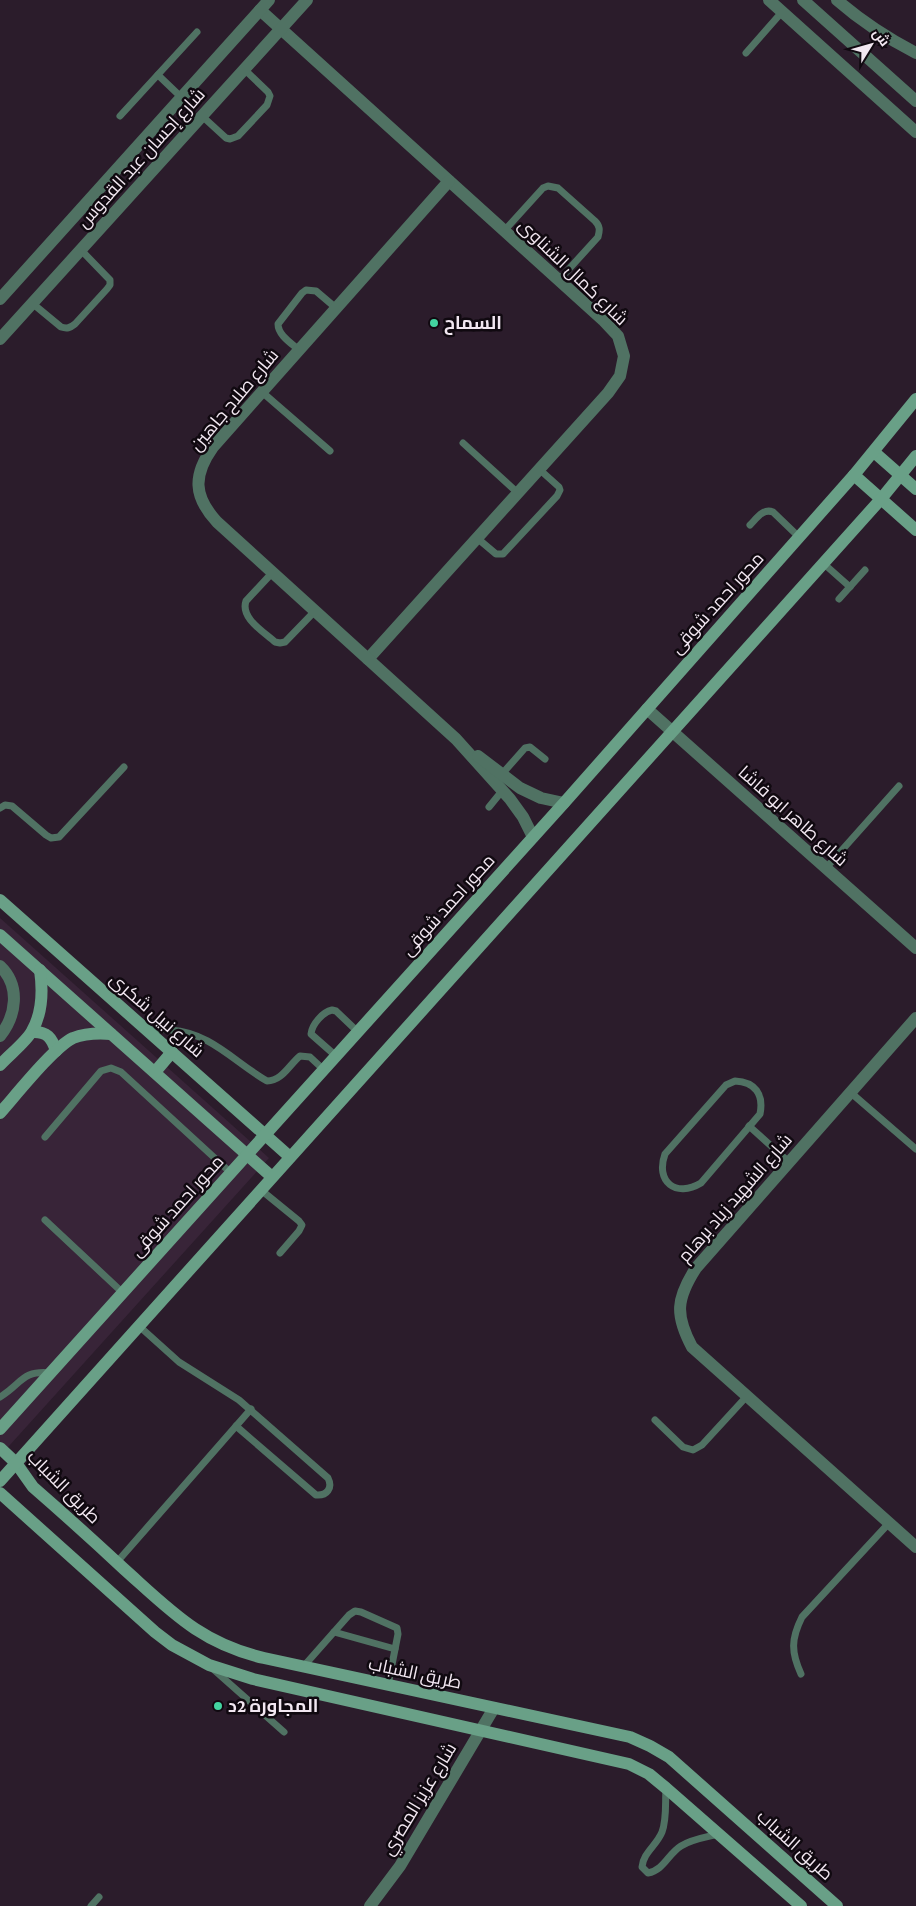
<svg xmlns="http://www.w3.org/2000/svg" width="916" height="1906" viewBox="0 0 916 1906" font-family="'Crimson Pro',Cairo,serif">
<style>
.built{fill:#382438}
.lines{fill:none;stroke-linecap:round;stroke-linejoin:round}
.lane{stroke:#507263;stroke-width:7}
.street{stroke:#507263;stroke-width:12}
.secondary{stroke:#69a087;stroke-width:12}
.poi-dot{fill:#43d4a0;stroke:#100910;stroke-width:2}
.labels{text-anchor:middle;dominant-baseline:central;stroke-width:5;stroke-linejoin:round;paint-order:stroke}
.street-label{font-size:18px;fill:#f2e7f1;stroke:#100910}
.poi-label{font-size:18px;font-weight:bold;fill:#f2e7f1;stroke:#100910;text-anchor:start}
</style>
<rect width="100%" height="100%" fill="#2b1c2b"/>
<polygon class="built" points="0,918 269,1158 0,1456"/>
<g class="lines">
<g class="lane">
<polyline points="746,53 782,12"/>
<polyline points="158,75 181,97"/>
<polyline points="120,116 197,32"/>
<polyline points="202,116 226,138 230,139 238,136 267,105 270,96 268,92 244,69"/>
<path d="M504,231L543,188L548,186L558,188L595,221C600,226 600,230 598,237L559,280"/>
<path d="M32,303L61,327C67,329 70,328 75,324L107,289L110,285V280L81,250"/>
<path d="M299,350C291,343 278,335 278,324L302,293L306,290L316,291L336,308"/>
<polyline points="262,392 330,451"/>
<polyline points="463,443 518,493"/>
<path d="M750,525C757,518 763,508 773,512L799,537"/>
<polyline points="477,538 496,554 503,554 557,496 560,490 559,487 539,469"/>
<polyline points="823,563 850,587"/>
<path d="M272,573L246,601C240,618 264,632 275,642L280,643L285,642L315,611"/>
<polyline points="839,599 865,570"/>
<polyline points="502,774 525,748 530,747 545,759"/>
<polyline points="489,807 502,791"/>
<polyline points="0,808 5,805 12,806 46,835 51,838 59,837 124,767"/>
<polyline points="826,868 899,786"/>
<path d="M147,1030C155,1030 163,1029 171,1030C211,1033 234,1062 267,1081C282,1081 289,1065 300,1056L310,1057L324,1070"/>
<path d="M336,1056L311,1034C312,1024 323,1012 332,1010L336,1011L358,1032"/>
<path d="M735,1081C755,1082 764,1094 760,1114L701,1183C676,1198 655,1182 665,1154L726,1085Z"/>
<polyline points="850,1092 916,1149"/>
<polyline points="749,1126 789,1162"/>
<polyline points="45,1137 101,1071 111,1068 121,1072 231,1173"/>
<polyline points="261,1190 299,1221 302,1225 299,1231 280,1253"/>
<polyline points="45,1220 123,1293"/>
<path d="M139,1326L179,1362L239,1400L328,1478C333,1488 327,1496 316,1495L236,1426"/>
<path d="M0,1397C22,1384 21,1370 51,1373"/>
<polyline points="655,1420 683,1447 693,1450 702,1445 747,1396"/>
<polyline points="117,1562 251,1409"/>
<polyline points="334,1632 395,1649"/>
<polyline points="303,1667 349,1615 355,1611 361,1612 397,1628 398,1634 388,1685"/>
<polyline points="213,1669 284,1732"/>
<path d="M801,1674C791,1652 791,1639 802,1617L889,1523"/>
<path d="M666,1788C665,1802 667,1819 662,1832C657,1845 643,1853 642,1867L648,1873C664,1870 668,1854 681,1846C692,1839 707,1837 719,1834"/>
<polyline points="91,1906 99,1897"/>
</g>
<g class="street">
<polyline points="769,0 916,132"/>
<polyline points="803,0 916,101"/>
<path d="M837,0C861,21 887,38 916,53"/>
<polyline points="260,10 603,320 618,336 624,356 620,376 608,393 368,659"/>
<path d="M449,181L213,447C193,475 193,496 217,522L456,739L510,799L523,817L533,837"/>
<polyline points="0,299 269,0"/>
<polyline points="0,339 307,0"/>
<polyline points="647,709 916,948"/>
<polyline points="478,756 520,788 541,798 564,803"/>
<path d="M0,966C21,986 16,1016 0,1036"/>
<path d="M916,1018L696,1268C676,1299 675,1315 692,1347L916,1547"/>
<polyline points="370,1906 400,1866 494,1708"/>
</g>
<g class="secondary">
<polyline points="874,452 916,489"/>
<polyline points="854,475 916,530"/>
<polyline points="0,900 290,1157"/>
<polyline points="0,935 272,1177"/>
<path d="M32,1032C47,1031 52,1038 56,1051"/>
<path d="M0,1065C9,1055 26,1042 32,1031C43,1012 43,991 40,970"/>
<polyline points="155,1072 172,1052"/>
<path d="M0,1113C16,1095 54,1047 73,1038C86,1033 98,1033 111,1034"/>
<polyline points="0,1429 564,803 854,475 916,399"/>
<path d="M0,1448L16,1463L33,1487C64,1514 94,1541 124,1569C171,1611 200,1643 264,1658L630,1737L650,1746L669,1757L837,1906"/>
<polyline points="0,1481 881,499 916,456"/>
<polyline points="0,1493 155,1632 172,1645 209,1665 253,1679 629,1764 649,1774 666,1788 801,1906"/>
</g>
</g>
<g class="poi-dot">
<circle cx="434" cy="323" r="5"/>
<circle cx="218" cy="1706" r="5"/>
</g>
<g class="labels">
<g class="street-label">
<text transform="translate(141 158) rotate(-48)">شارع إحسان عبد القدوس</text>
<text transform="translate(573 272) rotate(44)">شارع كمال الشناوى</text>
<text transform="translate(234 400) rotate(-50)">شارع صلاح جاهين</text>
<text transform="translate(717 603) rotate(-48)">محور احمد شوقى</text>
<text transform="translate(793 816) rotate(42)">شارع طاهر ابو فاشا</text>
<text transform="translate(448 905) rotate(-48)">محور احمد شوقى</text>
<text transform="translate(157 1015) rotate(41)">شارع نبيل شكرى</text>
<text transform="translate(735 1198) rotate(-49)">شارع الشهيد زياد برهام</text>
<text transform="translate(177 1206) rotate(-48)">محور احمد شوقى</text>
<text transform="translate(64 1487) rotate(45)">طريق الشباب</text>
<text transform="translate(415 1673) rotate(12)">طريق الشباب</text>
<text transform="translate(419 1799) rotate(-59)">شارع عزيز المصري</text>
<text transform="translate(795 1845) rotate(42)">طريق الشباب</text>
</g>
<g class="poi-label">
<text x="444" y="323">السماح</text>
<text x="228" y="1706">المجاورة 2د</text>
</g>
</g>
<g transform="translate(871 45) rotate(53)" stroke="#100910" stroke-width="4" paint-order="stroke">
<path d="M0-4L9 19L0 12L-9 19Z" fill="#f2e7f1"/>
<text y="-8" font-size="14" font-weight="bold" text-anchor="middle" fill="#f2e7f1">ش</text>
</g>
</svg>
